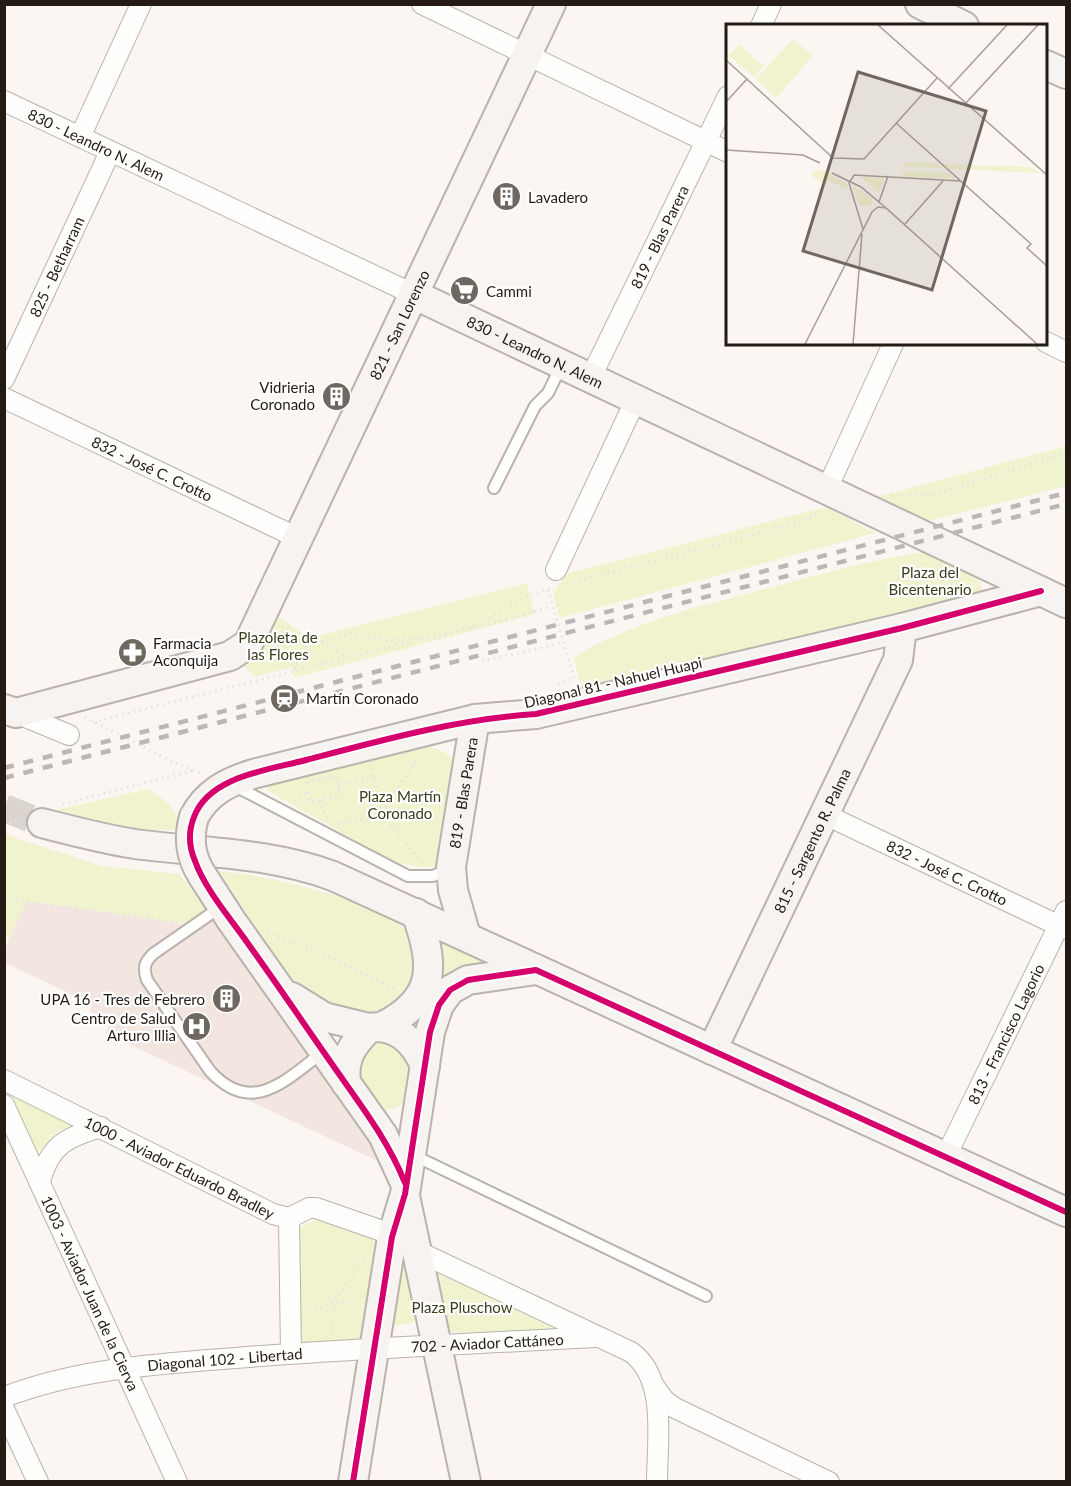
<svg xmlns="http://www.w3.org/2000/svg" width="1071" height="1486" viewBox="0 0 1071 1486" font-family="Lato,sans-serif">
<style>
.education{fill:#f3e6e0}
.green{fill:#f1f3cf}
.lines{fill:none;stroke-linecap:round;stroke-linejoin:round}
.secondary-tunnel{stroke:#dbd5d0;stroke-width:28;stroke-dasharray:28 14;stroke-linecap:butt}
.lane-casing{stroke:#b9b2ad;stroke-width:14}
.street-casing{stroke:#b9b2ad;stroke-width:22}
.secondary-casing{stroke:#b9b2ad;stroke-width:32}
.path{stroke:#e5e2e1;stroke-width:3;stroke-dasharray:1.5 4.5;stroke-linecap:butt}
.lane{stroke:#fefefd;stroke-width:10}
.street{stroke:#fefefd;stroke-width:20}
.secondary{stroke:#f7f3f0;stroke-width:28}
.rail{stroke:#bab8b6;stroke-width:4.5;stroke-dasharray:10 10;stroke-linecap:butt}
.secondary-bridge-casing{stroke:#b9b2ad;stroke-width:32;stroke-linecap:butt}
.secondary-bridge{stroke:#f7f3f0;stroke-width:28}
.cycleway-casing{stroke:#fff;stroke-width:10}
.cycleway{stroke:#d6006c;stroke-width:6}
.labels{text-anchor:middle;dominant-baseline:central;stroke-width:4.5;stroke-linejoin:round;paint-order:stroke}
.street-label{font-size:15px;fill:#231b14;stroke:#fff}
.poi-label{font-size:15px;fill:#231b14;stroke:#fff;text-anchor:start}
.park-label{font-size:15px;fill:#3a3d1a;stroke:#fff}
.inset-road{fill:none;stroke:#a59e99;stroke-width:1.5}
.view{fill:#6f6861;fill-opacity:0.15;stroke:#6f6861;stroke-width:3}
.inset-edge{fill:none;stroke:#231b14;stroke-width:3}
</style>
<rect width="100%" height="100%" fill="#fbf6f1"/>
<polygon class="education" points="25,901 184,924 207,910 384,1164 105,1033 110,1022 89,1011 92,1004 5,963 5,950"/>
<g class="green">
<polygon points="1066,446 1066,486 928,521 873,498"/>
<polygon points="826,507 875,533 560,618 553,595 565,574"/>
<path d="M939,550L976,574L983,590L980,596L583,698L574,657C634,621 702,606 769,588C825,573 881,557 939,550Z"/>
<polygon points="527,583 535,614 295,678 292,667 255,677 235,657 270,610 308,638"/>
<path d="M423,746C433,748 445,750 452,759C466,776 448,836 444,858L431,868L395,863L268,791L269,786L284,777Z"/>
<polygon points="149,789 168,803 180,819 175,830 142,831 55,810"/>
<polygon points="4,834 102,866 179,874 207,910 184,924 26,901 10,938 5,936"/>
<path d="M219,871C263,875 399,902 418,945C426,963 412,986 406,1003L367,1021L302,998Z"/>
<polygon points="438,941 501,968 437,990"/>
<path d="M380,1039C413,1057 413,1062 408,1098L396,1108L380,1111L360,1091L359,1058L368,1042Z"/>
<polygon points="5,1090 75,1125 58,1131 36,1154"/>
<polygon points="314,1220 378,1238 382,1246 359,1341 301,1348 296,1230"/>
<polygon points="401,1255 407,1257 419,1318 412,1323 392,1326"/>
<polygon points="437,1270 552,1323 553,1329 550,1334 441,1332 433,1275"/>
</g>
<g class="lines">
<polyline class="secondary-tunnel" points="4,808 42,823"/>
<defs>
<g id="lane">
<polyline points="494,488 535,406 548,393 562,364"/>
<polyline points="233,785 408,876 433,876 448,869"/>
<path d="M222,906L153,954C144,963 143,968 147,980L210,1071C252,1117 286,1080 323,1052"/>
<polyline points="413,1155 706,1296"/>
</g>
<g id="street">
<polyline points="422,4 728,152"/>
<polyline points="761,26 771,4"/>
<path id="s1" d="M4,101L413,294"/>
<polyline points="80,137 141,4"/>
<polyline points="1046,342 1066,352"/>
<path id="s2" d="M591,377L728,96"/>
<path id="s3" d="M4,379L110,152"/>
<path id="s4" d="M4,398L298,538"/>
<polyline points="827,489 893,344"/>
<polyline points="556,570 636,399"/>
<polyline points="16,713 69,735"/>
<path id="s5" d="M826,815L1066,929"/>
<path id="s6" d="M4,1080L273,1214L289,1218L309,1208H316L385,1232L417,1251L631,1352C668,1379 657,1441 657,1482"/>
<path id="s7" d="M4,1105L177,1482"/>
<path id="s8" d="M946,1156L1066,911"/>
<path d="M40,1181C50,1145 67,1137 101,1127"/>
<polyline points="289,1218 291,1353"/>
<polyline points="654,1386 664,1400 675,1408 829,1482"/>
<path id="s9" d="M4,1397C80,1368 157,1364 236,1358C355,1348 474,1344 594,1337"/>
<polyline points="4,1409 38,1482"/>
</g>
<g id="secondary">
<polyline points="920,4 964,26"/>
<polyline points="1046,65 1066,74"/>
<path id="s10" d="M413,294L1066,603"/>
<path id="s11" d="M4,709L16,713L230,656L248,644L551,4"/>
<path d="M194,817C207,792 228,782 253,774L475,719L536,714L902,628L1041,591"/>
<path d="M42,823C73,831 103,839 135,844C203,853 268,852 333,876L1066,1212"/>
<polyline points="202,875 231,920 383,1135 405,1183"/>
<path id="s12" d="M466,936L453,890L451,867L475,719"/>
<polyline points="292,997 324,1017 369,1028"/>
<path d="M383,1026C437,999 435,964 416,913"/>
<path id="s13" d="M712,1050L898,660L902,628"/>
<path d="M346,1083C343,1058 352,1045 369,1028C396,1023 415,1042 425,1066"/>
<polyline points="405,1196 466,1482"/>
<polyline points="353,1482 392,1237 405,1194 430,1032 439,1005 450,990 468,980 536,970"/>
</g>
</defs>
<use href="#lane" class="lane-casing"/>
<use href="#street" class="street-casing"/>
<use href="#secondary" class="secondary-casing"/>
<g class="path">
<polyline points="891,495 931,495 1066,453"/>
<polyline points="567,584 805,521 819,512"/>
<polyline points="548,590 575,681"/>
<polyline points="942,593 959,577"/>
<polyline points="282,626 307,645"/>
<polyline points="471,629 551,607"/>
<polyline points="322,641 345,656"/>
<polyline points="482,661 563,643"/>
<polyline points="294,669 307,645 353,633 384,640 437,638 481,623 526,597 552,588"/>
<polyline points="558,684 574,677"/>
<polyline points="85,717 171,761 203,774"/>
<polyline points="93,722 408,642"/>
<polyline points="372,768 382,807"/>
<polygon points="336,776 341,795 310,802 306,783"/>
<polyline points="338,786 375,777"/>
<polyline points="320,800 322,810 333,820"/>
<polyline points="295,802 308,792"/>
<polyline points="63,804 194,770"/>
<circle cx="383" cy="814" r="7"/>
<polyline points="385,807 419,756"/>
<polyline points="387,820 422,863"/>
<polyline points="337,824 377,817"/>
<polyline points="4,825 20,819"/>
<polyline points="4,899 175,922"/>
<polyline points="267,932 338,961 398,990"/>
<polyline points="309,1313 334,1302 360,1304"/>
<polyline points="332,1335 334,1302 365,1258"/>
</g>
<use href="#lane" class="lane"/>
<use href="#street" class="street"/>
<use href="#secondary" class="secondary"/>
<g class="rail">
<polyline points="4,768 1066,493"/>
<polyline points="4,778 1066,504"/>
</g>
<defs>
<path id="secondary-bridge" d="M194,817C188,838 190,856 202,875"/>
</defs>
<use href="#secondary-bridge" class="secondary-bridge-casing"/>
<use href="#secondary-bridge" class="secondary-bridge"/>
<defs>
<g id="cycleway">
<path d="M405,1183C387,1138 359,1103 332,1064C304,1024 277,984 249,945C231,919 206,891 195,861C189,847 188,832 194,817C209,776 269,770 306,760C382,740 458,719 536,714L902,628L1041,591"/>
<polyline points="353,1482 392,1237 405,1194 430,1032 439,1005 450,990 468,980 536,970 1066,1212"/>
</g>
</defs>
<use href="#cycleway" class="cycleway-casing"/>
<use href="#cycleway" class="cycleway"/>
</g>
<defs>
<symbol id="building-disc" viewBox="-11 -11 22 22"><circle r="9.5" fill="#6f6861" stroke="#fff"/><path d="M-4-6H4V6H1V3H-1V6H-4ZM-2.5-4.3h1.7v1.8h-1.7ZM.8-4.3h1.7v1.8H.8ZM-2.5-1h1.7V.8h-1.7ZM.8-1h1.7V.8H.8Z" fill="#fff"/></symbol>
<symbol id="supermarket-disc" viewBox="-11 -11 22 22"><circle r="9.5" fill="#6f6861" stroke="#fff"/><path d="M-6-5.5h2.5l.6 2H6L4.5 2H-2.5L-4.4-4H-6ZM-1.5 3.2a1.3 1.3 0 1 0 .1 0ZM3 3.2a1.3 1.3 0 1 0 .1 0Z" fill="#fff"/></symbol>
<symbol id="pharmacy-disc" viewBox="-11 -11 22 22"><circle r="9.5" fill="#6f6861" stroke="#fff"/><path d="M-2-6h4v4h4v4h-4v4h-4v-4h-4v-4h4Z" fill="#fff"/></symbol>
<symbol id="station-disc" viewBox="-11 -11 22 22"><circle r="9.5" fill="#6f6861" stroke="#fff"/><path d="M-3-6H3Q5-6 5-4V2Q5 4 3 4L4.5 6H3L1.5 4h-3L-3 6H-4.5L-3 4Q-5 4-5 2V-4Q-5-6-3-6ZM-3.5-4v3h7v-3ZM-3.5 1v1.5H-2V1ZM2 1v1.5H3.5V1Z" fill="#fff"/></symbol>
<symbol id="hospital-disc" viewBox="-11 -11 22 22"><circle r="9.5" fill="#6f6861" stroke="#fff"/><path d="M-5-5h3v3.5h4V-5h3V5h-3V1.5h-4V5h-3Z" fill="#fff"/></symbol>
</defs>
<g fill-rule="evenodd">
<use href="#building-disc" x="490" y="180" width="33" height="33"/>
<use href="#supermarket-disc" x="448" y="274" width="33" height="33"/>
<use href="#building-disc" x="320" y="380" width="33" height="33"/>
<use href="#pharmacy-disc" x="116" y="636" width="33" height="33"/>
<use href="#station-disc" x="268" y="682" width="33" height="33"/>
<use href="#building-disc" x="210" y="982" width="33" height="33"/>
<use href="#hospital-disc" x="180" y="1010" width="33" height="33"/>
</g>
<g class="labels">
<g class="street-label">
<text stroke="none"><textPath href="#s1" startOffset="102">830 - Leandro N. Alem</textPath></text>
<text stroke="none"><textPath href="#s2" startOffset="156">819 - Blas Parera</textPath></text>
<text stroke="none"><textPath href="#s3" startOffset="124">825 - Betharram</textPath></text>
<text stroke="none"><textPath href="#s11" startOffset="609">821 - San Lorenzo</textPath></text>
<text stroke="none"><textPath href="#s10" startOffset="135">830 - Leandro N. Alem</textPath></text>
<text stroke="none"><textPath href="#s4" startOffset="164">832 - José C. Crotto</textPath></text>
<text transform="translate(613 682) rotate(-13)">Diagonal 81 - Nahuel Huapi</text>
<text stroke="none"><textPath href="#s12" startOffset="146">819 - Blas Parera</textPath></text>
<text stroke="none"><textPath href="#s13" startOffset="232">815 - Sargento R. Palma</textPath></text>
<text stroke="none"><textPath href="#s5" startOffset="134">832 - José C. Crotto</textPath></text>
<text stroke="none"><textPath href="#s8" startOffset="136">813 - Francisco Lagorio</textPath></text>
<text stroke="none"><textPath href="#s6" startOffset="196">1000 - Aviador Eduardo Bradley</textPath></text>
<text stroke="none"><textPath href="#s7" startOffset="207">1003 - Aviador Juan de la Cierva</textPath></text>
<text stroke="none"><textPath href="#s9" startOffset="488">702 - Aviador Cattáneo</textPath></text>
<text stroke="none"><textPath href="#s9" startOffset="225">Diagonal 102 - Libertad</textPath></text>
</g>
<g class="poi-label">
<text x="528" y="197">Lavadero</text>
<text x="486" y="291">Cammi</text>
<text x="315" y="387" text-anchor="end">Vidrieria<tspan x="315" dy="17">Coronado</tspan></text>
<text x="153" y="643">Farmacia<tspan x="153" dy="17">Aconquija</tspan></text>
<text x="306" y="698">Martín Coronado</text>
<text x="205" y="999" text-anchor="end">UPA 16 - Tres de Febrero</text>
<text x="176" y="1018" text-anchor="end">Centro de Salud<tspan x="176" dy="17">Arturo Illia</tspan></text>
</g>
<g class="park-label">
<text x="930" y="572">Plaza del<tspan x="930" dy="17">Bicentenario</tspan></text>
<text x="278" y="637">Plazoleta de<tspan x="278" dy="17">las Flores</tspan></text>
<text x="400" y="796">Plaza Martín<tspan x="400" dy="17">Coronado</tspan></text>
<text x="462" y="1307">Plaza Pluschow</text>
</g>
</g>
<g transform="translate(726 24)">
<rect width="321" height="321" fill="#fbf6f1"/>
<path d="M67,15L87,32L50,74L30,55ZM13,21L38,42L28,53L2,31ZM179,138L212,139L217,144L176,143ZM218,140L305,143L314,149L224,145ZM87,146L99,147L121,160L123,165L102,157L98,161L86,152ZM191,147L224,149L228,154L176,153L177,148ZM135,153L157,154L158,158L152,168ZM126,161L146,174V181L134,182Z" fill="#f1f3cf"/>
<path class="inset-road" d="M152,1L321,151M0,36L107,134M222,65L281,1M0,78L21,55M239,80L312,1M170,99L305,220L301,224L321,242M0,126L77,131L94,139M107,134L138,135L211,54M106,149L135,163L160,184M153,178L162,152M179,200L217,157M137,205L123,159L128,151L235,157M79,320L146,188L152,183L160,184L311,320M127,320L136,210"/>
<path class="view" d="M132,48L260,87L206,266L77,227Z"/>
<rect width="321" height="321" class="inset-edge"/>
</g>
<rect width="1071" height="1486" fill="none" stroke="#231b14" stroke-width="12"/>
</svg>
